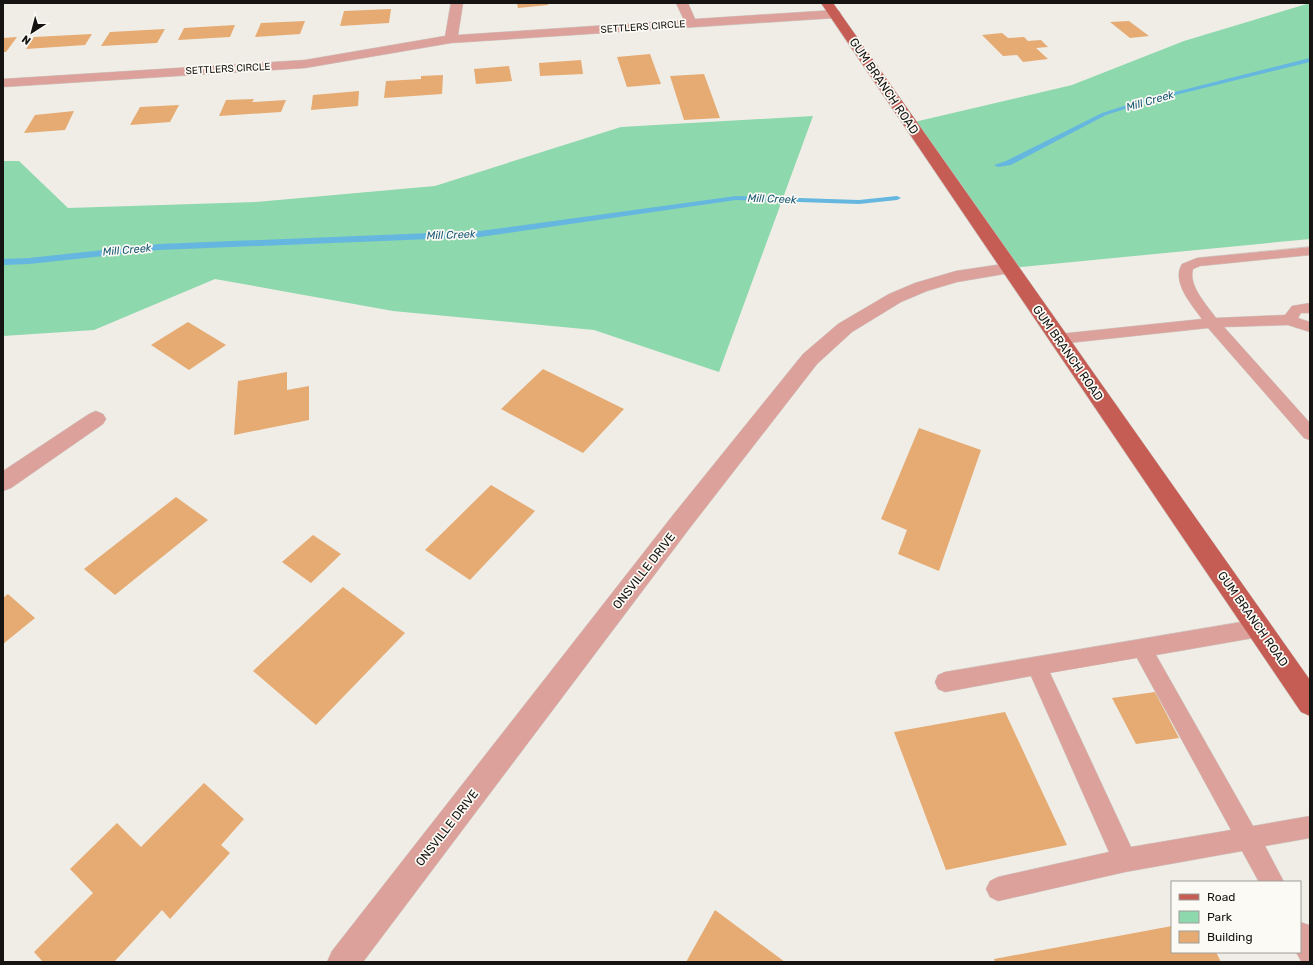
<svg xmlns="http://www.w3.org/2000/svg" width="1313" height="965" viewBox="0 0 1313 965" font-family="Rubik,sans-serif">
<style>
.green{fill:#8dd8ad}
.lines{fill:none;stroke-linecap:round;stroke-linejoin:round}
.stream{fill:#65b7df;fill-rule:evenodd}
.building{fill:#e5ab73}
.service-casing{stroke:#cccac4;stroke-width:1}
.minor-casing{stroke:#cccac4;stroke-width:1}
.tertiary-casing{stroke:#cccac4;stroke-width:1}
.primary-casing{stroke:#cccac4;stroke-width:1}
.service{fill:#dda19b;fill-rule:evenodd}
.minor{fill:#dda19b;fill-rule:evenodd}
.tertiary{fill:#dda19b;fill-rule:evenodd}
.primary{fill:#c55d55;fill-rule:evenodd}
.labels{text-anchor:middle;dominant-baseline:central;stroke-width:3.5;stroke-linejoin:round;paint-order:stroke}
.far-street-label{font-size:10px;fill:#151412;stroke:#fcfaf4}
.far-water-label{font-size:11px;font-style:italic;fill:#1a5a76;stroke:#fcfaf4}
.street-label{font-size:12px;fill:#151412;stroke:#fcfaf4}
</style>
<rect width="100%" height="100%" fill="#efede6"/>
<g class="green">
<polygon points="1310,3 1310,239 1010,268 910,123 1072,85 1184,41"/>
<polygon points="813,116 719,372 594,330 393,311 215,279 94,330 3,336 3,161 19,161 68,208 256,202 435,186 621,127"/>
</g>
<g class="lines">
<g class="stream">
<polygon points="1310,58 1310,62 1147,102 1106,115 1011,165 998,167 994,165 1006,161 1102,113 1143,100"/>
<polygon points="736,196 859,200 897,196 901,198 897,200 859,204 736,200 480,237 159,250 29,264 3,265 3,259 29,258 159,244 480,231"/>
</g>
</g>
<g class="building">
<polygon points="517,3 548,3 548,5 518,8"/>
<polygon points="391,9 389,23 340,26 344,11"/>
<polygon points="305,21 300,34 255,37 261,23"/>
<polygon points="1129,21 1149,36 1130,38 1110,22"/>
<polygon points="235,25 230,37 178,40 184,28"/>
<polygon points="165,29 157,43 101,46 110,32"/>
<polygon points="1002,33 1008,38 1024,37 1028,41 1041,40 1048,47 1036,48 1048,59 1023,62 1017,55 1003,56 982,35"/>
<polygon points="92,34 85,45 26,49 34,37"/>
<polygon points="17,37 6,52 3,52 3,38"/>
<polygon points="650,54 661,84 627,87 617,57"/>
<polygon points="581,60 583,74 540,76 539,63"/>
<polygon points="509,66 512,81 476,84 474,69"/>
<polygon points="704,74 720,118 684,120 670,76"/>
<polygon points="443,75 442,94 384,98 386,81 421,79 421,76"/>
<polygon points="359,91 358,106 311,110 313,95"/>
<polygon points="254,99 252,102 286,100 281,112 219,116 226,100"/>
<polygon points="179,105 170,122 130,125 140,107"/>
<polygon points="74,111 65,130 24,133 35,115"/>
<polygon points="188,322 226,345 189,370 151,345"/>
<polygon points="543,369 624,409 583,453 501,409"/>
<polygon points="287,372 287,390 309,386 309,420 234,435 238,381"/>
<polygon points="919,428 981,450 939,571 898,554 907,530 881,519"/>
<polygon points="491,485 535,511 470,580 425,550"/>
<polygon points="176,497 208,520 115,595 84,569"/>
<polygon points="313,535 341,554 311,583 282,562"/>
<polygon points="343,587 405,633 316,725 253,671"/>
<polygon points="8,594 35,618 3,644 3,598"/>
<polygon points="1155,692 1179,738 1136,744 1112,698"/>
<polygon points="1005,712 1067,845 946,870 894,732"/>
<polygon points="204,783 244,819 221,845 230,853 170,919 162,910 114,962 43,962 34,952 93,893 70,869 117,823 141,847"/>
<polygon points="715,910 785,962 686,962"/>
<polygon points="1172,926 1172,952 1216,952 1221,962 995,962 994,959"/>
</g>
<g class="lines">
<defs>
<g id="service">
<path d="M1310,247V255L1200,266L1193,269C1188,286 1207,305 1216,318L1285,315L1292,306L1310,303V313H1301L1298,318L1310,322V332L1288,325L1224,327L1310,423V440L1304,438L1208,328L1059,344L1054,343L1052,339L1054,335L1059,334L1202,319C1192,305 1171,282 1182,264L1197,258Z"/>
<path d="M1259,619L1266,622L1269,628L1266,634L1259,637L1156,655L1253,826L1310,816V838L1265,846L1284,882H1259L1242,851L1125,872L998,901L990,897L986,889L990,881L998,877L1109,852L1031,676L945,692L938,689L935,682L938,675L945,672ZM1137,658L1231,830L1131,847L1050,673Z"/>
<polygon points="1300,922 1309,925 1310,928 1310,962 1301,961 1296,952 1300,952"/>
</g>
<g id="minor">
<polygon points="451,3 463,3 458,35 684,20 676,3 688,3 695,19 835,10 839,11 841,14 839,17 835,18 451,43 305,68 3,87 3,79 305,60 445,36"/>
<polygon points="96,411 103,414 106,419 103,424 11,488 3,491 3,471 89,414"/>
</g>
<polygon id="tertiary" points="1010,263 1016,264 1019,268 1016,272 957,282 927,291 901,302 852,332 817,364 689,529 363,962 327,962 332,951 673,515 803,354 838,324 889,294 915,283 956,271"/>
<polygon id="primary" points="821,3 833,3 1310,680 1310,716 1301,712"/>
</defs>
<use href="#service" class="service-casing"/>
<use href="#minor" class="minor-casing"/>
<use href="#tertiary" class="tertiary-casing"/>
<use href="#primary" class="primary-casing"/>
<use href="#service" class="service"/>
<use href="#minor" class="minor"/>
<use href="#tertiary" class="tertiary"/>
<use href="#primary" class="primary"/>
</g>
<g class="labels">
<g class="far-street-label">
<text transform="translate(643 27) rotate(-4)">SETTLERS CIRCLE</text>
<text transform="translate(228 69) rotate(-3)">SETTLERS CIRCLE</text>
</g>
<g class="far-water-label">
<text transform="translate(1150 101) rotate(-16)">Mill Creek</text>
<text transform="translate(772 199) rotate(2)">Mill Creek</text>
<text transform="translate(451 235) rotate(-2)">Mill Creek</text>
<text transform="translate(127 250) rotate(-5)">Mill Creek</text>
</g>
<g class="street-label">
<text transform="translate(884 86) rotate(56)">GUM BRANCH ROAD</text>
<text transform="translate(1068 353) rotate(55)">GUM BRANCH ROAD</text>
<text transform="translate(644 571) rotate(-52)">ONSVILLE DRIVE</text>
<text transform="translate(1253 619) rotate(55)">GUM BRANCH ROAD</text>
<text transform="translate(447 828) rotate(-52)">ONSVILLE DRIVE</text>
</g>
</g>
<rect width="1313" height="965" fill="none" stroke="#151412" stroke-width="8"/>
<rect x="1171" y="881" width="130" height="72" fill="#fcfaf4" stroke="#a09e9a"/>
<rect x="1179" y="894" width="20" height="6" fill="#c55d55" stroke="#a09e9a"/>
<text x="1207" y="901" font-size="12" fill="#151412">Road</text>
<rect x="1179" y="911" width="20" height="12" fill="#8dd8ad" stroke="#a09e9a"/>
<text x="1207" y="921" font-size="12" fill="#151412">Park</text>
<rect x="1179" y="931" width="20" height="12" fill="#e5ab73" stroke="#a09e9a"/>
<text x="1207" y="941" font-size="12" fill="#151412">Building</text>
<g transform="translate(32 32) rotate(216)" stroke="#fcfaf4" stroke-width="3" paint-order="stroke">
<path d="M0-3L7 15L0 10L-7 15Z" fill="#151412"/>
<text y="-6" font-size="11" font-weight="bold" text-anchor="middle" fill="#151412">N</text>
</g>
</svg>
